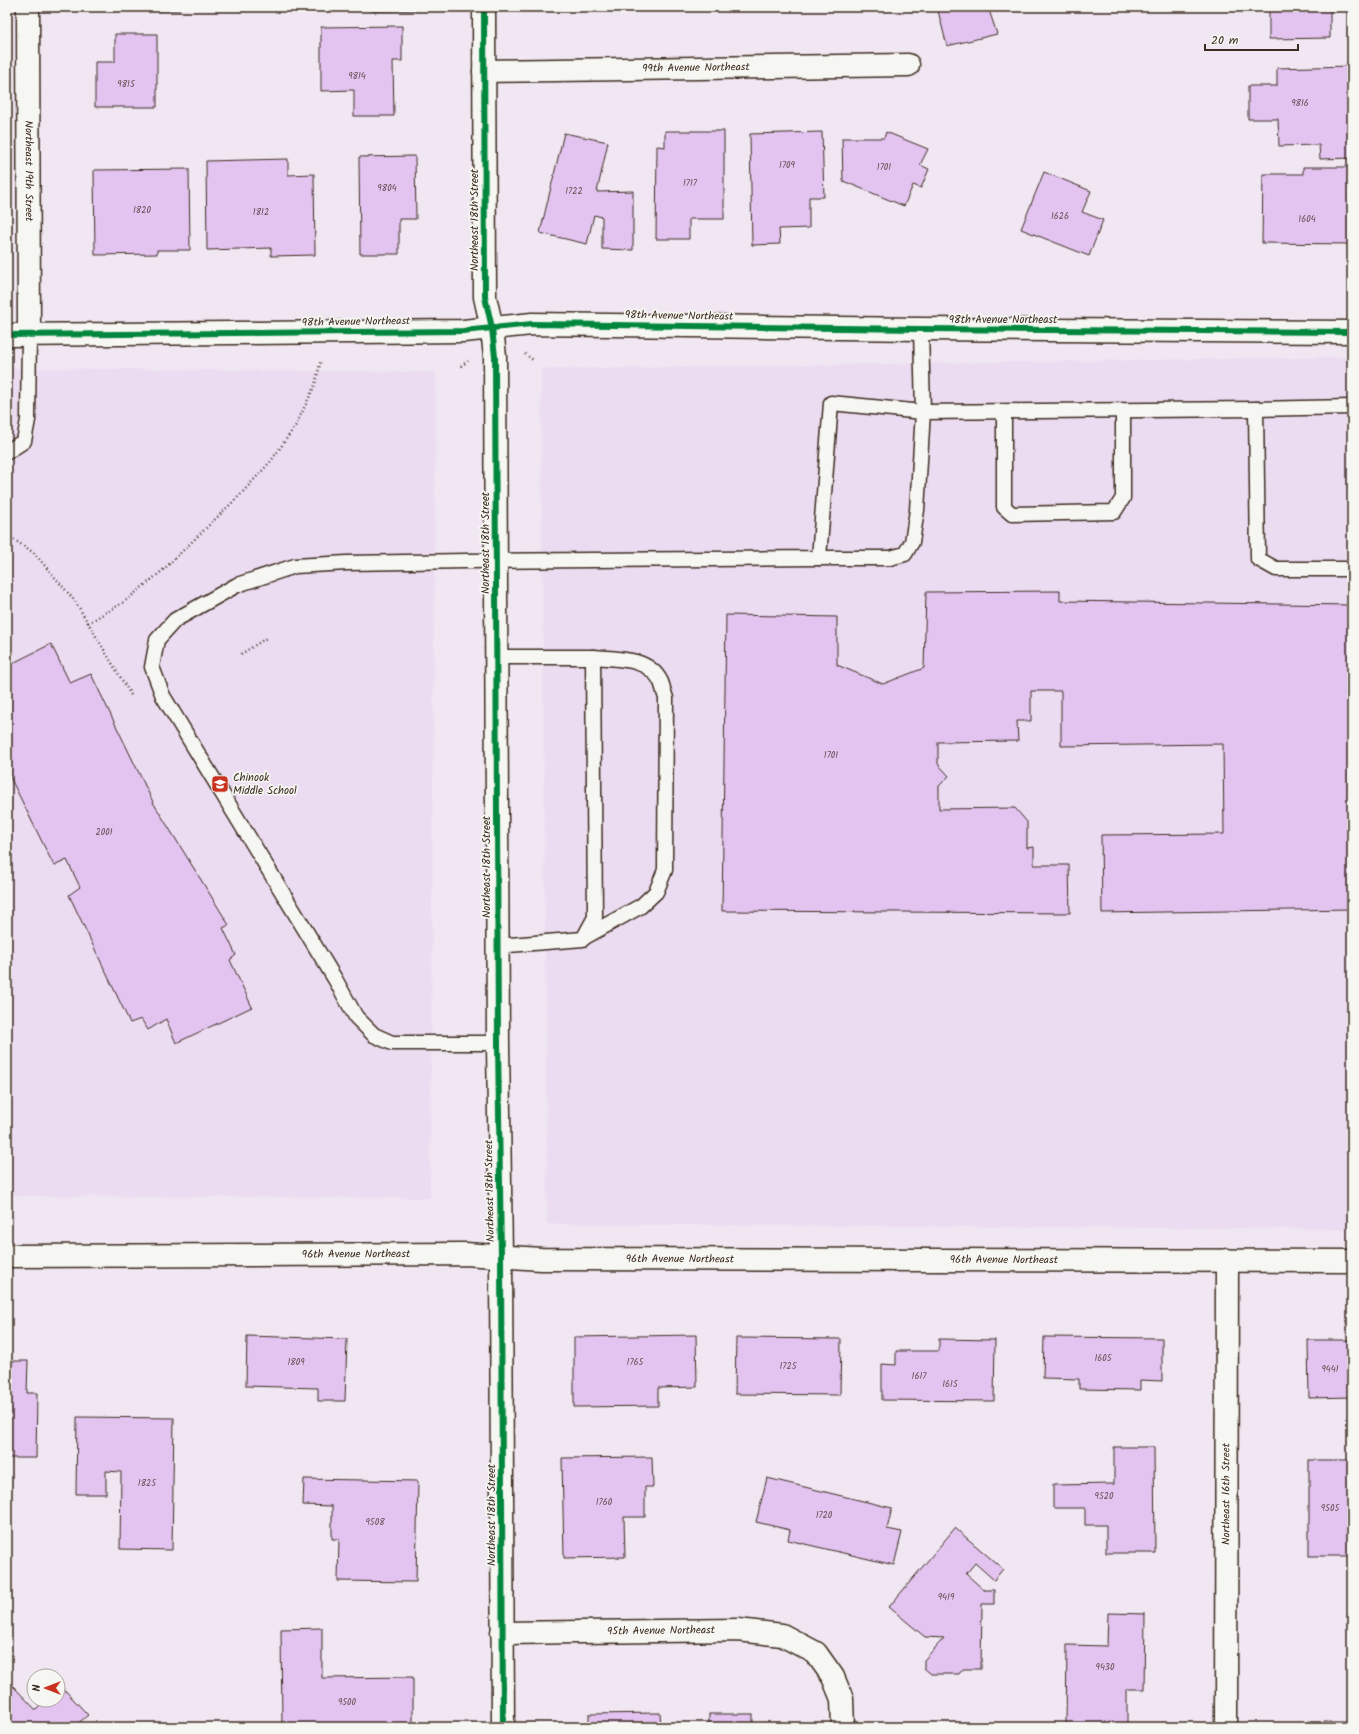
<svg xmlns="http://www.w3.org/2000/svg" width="1359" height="1734" viewBox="0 0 1359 1734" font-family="Kalam,sans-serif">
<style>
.built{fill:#ecdcf2}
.building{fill:#e3c4f1;stroke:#3b2a1e}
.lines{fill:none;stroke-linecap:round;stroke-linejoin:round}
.service-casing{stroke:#3b2a1e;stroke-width:17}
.minor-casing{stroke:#3b2a1e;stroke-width:25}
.path{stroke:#3b2a1e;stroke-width:2.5;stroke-dasharray:1 3;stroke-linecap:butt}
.service{stroke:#f6f6f2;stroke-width:14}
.minor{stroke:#f6f6f2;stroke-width:22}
.cycleway-casing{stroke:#f6f6f2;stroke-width:8}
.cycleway{stroke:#00873e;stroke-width:6}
.labels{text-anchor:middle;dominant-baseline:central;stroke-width:3.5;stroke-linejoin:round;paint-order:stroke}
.number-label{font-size:9px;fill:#655053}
.street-label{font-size:11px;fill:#3b2a1e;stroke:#f6f6f2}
.poi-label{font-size:11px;fill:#3b2a1e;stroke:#f6f6f2;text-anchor:start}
</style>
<rect width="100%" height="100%" fill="#f0e7f2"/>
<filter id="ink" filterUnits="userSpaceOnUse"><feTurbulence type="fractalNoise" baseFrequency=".025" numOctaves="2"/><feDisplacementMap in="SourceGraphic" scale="8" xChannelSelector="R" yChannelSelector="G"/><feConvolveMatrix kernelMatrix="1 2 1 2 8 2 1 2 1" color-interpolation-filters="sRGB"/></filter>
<g filter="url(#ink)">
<g class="built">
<polygon points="1352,357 1352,1229 547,1224 541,369"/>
<polygon points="7,368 436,372 430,1198 7,1196"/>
</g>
<g class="building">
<polygon points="109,7 179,7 180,10 109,11"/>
<polygon points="372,7 420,7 420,10 372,11"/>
<polygon points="751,7 795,7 795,9 751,8"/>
<polygon points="937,7 988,7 997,34 947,46"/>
<polygon points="1269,7 1330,7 1330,38 1269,39"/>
<polygon points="402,26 402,61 393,61 394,116 354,116 354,90 321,91 321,27"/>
<polygon points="115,34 157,34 157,107 95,107 95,62 115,62"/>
<polygon points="1352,66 1352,158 1320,159 1319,145 1279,146 1278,119 1248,119 1248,86 1277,86 1277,68"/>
<polygon points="665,131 724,131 724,219 689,219 689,239 656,239 657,146 665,147"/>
<polygon points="822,132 824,197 809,197 809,228 779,229 780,244 752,245 750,134"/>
<polygon points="886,132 928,149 920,165 929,169 921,188 913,185 904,206 843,181 842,138 884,138"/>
<polygon points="564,133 608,142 597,192 633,191 633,250 602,249 602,217 594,215 587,244 540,233"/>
<polygon points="415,156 416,219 399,219 399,254 360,254 359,157"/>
<polygon points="288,159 288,175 314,174 315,255 271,256 271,248 207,250 206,161"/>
<polygon points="1303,167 1351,167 1352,244 1262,243 1263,174 1303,174"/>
<polygon points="189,169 190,250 157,250 157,254 95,255 94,170"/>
<polygon points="1044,172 1091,191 1082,212 1103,220 1089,256 1021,229"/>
<polygon points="1060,591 1060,601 1352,605 1352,909 1102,913 1101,835 1224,834 1223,744 1061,746 1061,691 1031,691 1031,721 1017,721 1018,741 938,742 938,764 949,776 939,786 939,809 1015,808 1027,822 1027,848 1034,847 1034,865 1069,865 1070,913 722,911 726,615 837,617 837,665 883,684 924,668 926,592"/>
<polygon points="51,644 70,683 91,674 154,804 229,925 223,928 236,955 230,960 252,1007 176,1043 166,1019 148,1030 141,1019 130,1023 69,895 80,887 67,860 54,866 7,771 7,666"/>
<polygon points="696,1335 697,1387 658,1388 658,1406 574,1407 574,1337"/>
<polygon points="247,1336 347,1339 345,1401 318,1401 318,1388 246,1386"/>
<polygon points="1044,1337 1162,1338 1162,1381 1140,1380 1140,1390 1079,1389 1079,1379 1043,1378"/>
<polygon points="736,1338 841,1339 840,1395 735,1394"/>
<polygon points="939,1339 995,1340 994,1401 882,1400 882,1364 896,1365 896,1351 939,1351"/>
<polygon points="1308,1340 1352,1340 1352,1397 1309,1398"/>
<polygon points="7,1361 28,1361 27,1393 37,1393 36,1458 7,1458"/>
<polygon points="77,1417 174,1418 172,1550 120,1549 121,1472 106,1471 106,1494 76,1494"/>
<polygon points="1114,1447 1154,1447 1155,1553 1106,1553 1106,1525 1085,1525 1085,1508 1053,1508 1053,1485 1114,1484"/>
<polygon points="652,1457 653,1487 645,1487 645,1517 624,1517 625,1557 564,1558 562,1458"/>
<rect x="1309" y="1460" width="43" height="96"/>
<polygon points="767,1478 892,1508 887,1529 902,1532 894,1565 788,1540 790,1530 756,1522"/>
<polygon points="304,1479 418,1481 416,1582 338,1581 339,1539 332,1539 332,1506 303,1505"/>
<polygon points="955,1528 1003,1569 994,1580 975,1563 966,1574 984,1590 994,1590 994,1604 982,1604 981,1669 963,1669 959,1674 931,1674 924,1668 924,1660 944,1638 925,1637 889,1607"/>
<polygon points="1108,1613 1145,1614 1144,1689 1127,1689 1127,1727 1066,1727 1067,1645 1107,1646"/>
<polygon points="322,1628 322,1678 413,1677 413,1727 282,1727 281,1629"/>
<polygon points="12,1685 36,1710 46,1700 58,1700 58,1689 61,1686 88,1715 75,1726 103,1727 7,1727 7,1690"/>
<polygon points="660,1713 661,1727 589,1727 589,1714"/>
<rect x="709" y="1714" width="44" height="13"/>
<rect x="1324" y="1721" width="28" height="6"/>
</g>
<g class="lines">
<defs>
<g id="service">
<polyline points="1256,409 1258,559 1276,569 1352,569"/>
<polyline points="1004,412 1004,507 1012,514 1114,512 1123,498 1123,411"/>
<polyline points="7,452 24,441 28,420 29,335"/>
<polyline points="819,558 890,558 905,554 912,542 917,510 923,412 1256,409 1352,407"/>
<polyline points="496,657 593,657 595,917 583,939 497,946"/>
<path d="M583,938L641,906L656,892L665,870L666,698C664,693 663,687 661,682C649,657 617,659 593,657"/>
<polyline points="498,1043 392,1043 374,1035 356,1017 335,979 163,696 152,667 157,640 175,620 237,585 295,566 347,563 466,561 819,558 831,403 923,412 921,329"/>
</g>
<g id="minor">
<path id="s1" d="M28,7L29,335"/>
<polyline points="484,7 485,297 492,328 495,357 498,1043 501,1256 503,1727"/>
<path id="s2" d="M484,71L908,65"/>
<polyline points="7,335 463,331 532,324 921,329 1352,332"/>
<path id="s3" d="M7,1256L465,1254L541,1259L1352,1261"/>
<path id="s4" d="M502,1633L738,1630L782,1635L816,1653L833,1677L842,1699L843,1727"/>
<path id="s5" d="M1226,1727L1227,1260"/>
</g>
</defs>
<use href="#service" class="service-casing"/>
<use href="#minor" class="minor-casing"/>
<g class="path">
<polyline points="525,354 533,360"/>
<polyline points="461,366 468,361"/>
<polyline points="7,535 34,553 75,601 131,695"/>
<polyline points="88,623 124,602 162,571 240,495 271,461 296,425 315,385 321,360"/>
<polyline points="241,654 268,637"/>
</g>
<use href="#service" class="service"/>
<use href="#minor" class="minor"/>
<defs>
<g id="cycleway">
<polyline points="484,7 485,297 492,328 495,357 498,1043 501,1256 503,1727"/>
<polyline points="7,335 463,331 532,324 921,329 1352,332"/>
</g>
</defs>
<use href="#cycleway" class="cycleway-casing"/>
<use href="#cycleway" class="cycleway"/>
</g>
</g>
<defs>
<symbol id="school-square" viewBox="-11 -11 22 22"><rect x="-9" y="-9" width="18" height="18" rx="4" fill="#c8321e" stroke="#f6f6f2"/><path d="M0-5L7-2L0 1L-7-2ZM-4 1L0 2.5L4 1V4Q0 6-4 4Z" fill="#fff"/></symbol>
</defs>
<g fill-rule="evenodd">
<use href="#school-square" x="210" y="774" width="20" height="20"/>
</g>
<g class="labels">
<g class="number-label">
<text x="357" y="76">9814</text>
<text x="126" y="84">9815</text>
<text x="1300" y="103">9816</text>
<text x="787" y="165">1709</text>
<text x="884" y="167">1701</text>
<text x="690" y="183">1717</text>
<text x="387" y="188">9804</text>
<text x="574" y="191">1722</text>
<text x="142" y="210">1820</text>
<text x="261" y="212">1812</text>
<text x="1060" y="216">1626</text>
<text x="1307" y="219">1604</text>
<text x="831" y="755">1701</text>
<text x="104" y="832">2001</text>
<text x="1103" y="1358">1605</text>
<text x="296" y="1362">1809</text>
<text x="635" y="1362">1765</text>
<text x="788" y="1366">1725</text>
<text x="1330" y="1369">9441</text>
<text x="919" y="1376">1617</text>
<text x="950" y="1384">1615</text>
<text x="147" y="1483">1825</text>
<text x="1104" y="1496">9520</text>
<text x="604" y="1502">1760</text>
<text x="1330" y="1508">9505</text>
<text x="824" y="1515">1720</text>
<text x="375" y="1522">9508</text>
<text x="946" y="1597">9419</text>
<text x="1105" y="1667">9430</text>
<text x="347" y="1702">9500</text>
</g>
<g class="street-label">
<text stroke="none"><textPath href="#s2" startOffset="212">99th Avenue Northeast</textPath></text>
<text stroke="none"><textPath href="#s1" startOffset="164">Northeast 19th Street</textPath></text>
<text transform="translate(475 220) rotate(-90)">Northeast 18th Street</text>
<text transform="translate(679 316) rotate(1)">98th Avenue Northeast</text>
<text x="1003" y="320">98th Avenue Northeast</text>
<text transform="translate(356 322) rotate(-1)">98th Avenue Northeast</text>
<text transform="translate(486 543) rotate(-90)">Northeast 18th Street</text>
<text transform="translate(487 867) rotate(-90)">Northeast 18th Street</text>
<text transform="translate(490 1191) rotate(-91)">Northeast 18th Street</text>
<text stroke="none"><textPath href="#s3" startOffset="349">96th Avenue Northeast</textPath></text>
<text stroke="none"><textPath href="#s3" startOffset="673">96th Avenue Northeast</textPath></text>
<text stroke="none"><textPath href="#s3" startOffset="997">96th Avenue Northeast</textPath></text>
<text stroke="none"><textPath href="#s5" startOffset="233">Northeast 16th Street</textPath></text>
<text transform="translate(492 1515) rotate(-90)">Northeast 18th Street</text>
<text stroke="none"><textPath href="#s4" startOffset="159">95th Avenue Northeast</textPath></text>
</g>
<g class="poi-label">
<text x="233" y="778">Chinook<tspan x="233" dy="13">Middle School</tspan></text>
</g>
</g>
<rect width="1359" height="1734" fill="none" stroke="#f6f6f2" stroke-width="24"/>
<rect x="12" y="12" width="1335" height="1710" fill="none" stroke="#3b2a1e" stroke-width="1.5" filter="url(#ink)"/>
<g transform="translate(46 1688) rotate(270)"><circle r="19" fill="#f6f6f2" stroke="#aba49d"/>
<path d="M0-3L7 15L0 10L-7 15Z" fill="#c8321e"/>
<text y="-6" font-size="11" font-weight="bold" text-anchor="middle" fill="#3b2a1e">N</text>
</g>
<path d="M1205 44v6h93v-6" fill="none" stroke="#3b2a1e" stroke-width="2"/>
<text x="1211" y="44" font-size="12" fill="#3b2a1e" stroke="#f6f6f2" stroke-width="3" paint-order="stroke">20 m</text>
</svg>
